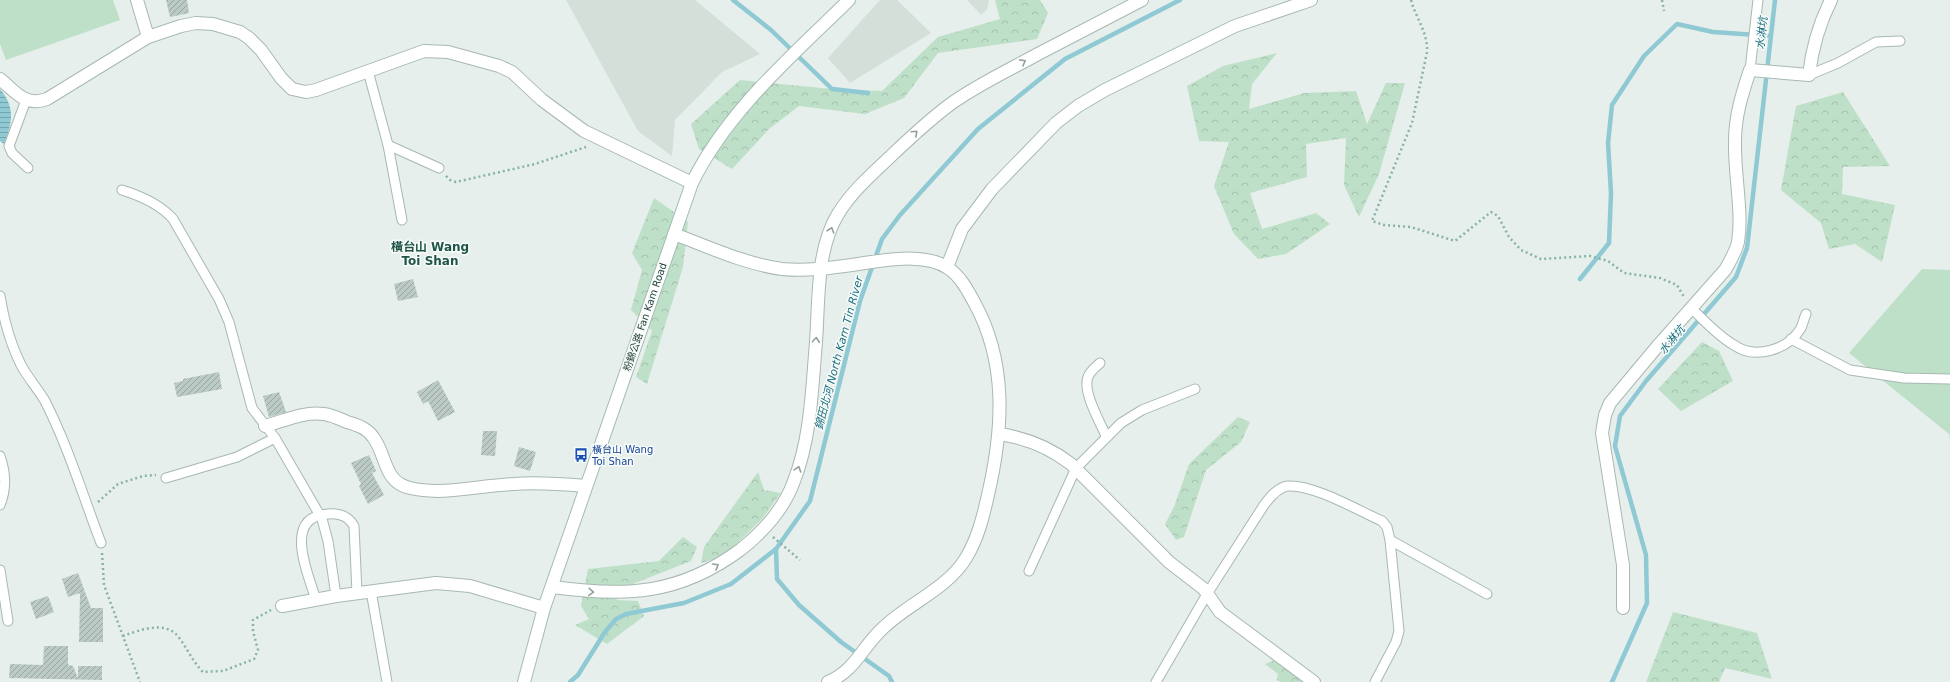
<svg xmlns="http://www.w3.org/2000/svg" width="1950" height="682" viewBox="0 0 1950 682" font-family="'DejaVu Sans','Noto Sans TC',sans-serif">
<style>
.built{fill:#d4dfda}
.grass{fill:#bfe0c8}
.forest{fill:url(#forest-crowns)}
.water{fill:url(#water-rules)}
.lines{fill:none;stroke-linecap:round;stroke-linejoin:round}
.stream{stroke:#8ec9d4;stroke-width:4.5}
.building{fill:url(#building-hatch)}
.lane-casing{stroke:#a8b8b2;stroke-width:11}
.street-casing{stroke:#a8b8b2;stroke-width:14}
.secondary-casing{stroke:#a4bbb3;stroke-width:14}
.path{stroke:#86b3a5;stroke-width:2.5;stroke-dasharray:2 3;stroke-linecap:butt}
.lane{stroke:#fff;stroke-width:9}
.street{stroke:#fff;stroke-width:12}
.secondary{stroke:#fff;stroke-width:12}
.oneway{stroke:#92a09c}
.labels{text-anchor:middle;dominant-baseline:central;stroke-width:3;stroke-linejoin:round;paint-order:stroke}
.street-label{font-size:10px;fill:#24423a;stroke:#f7fbf9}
.transit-label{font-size:10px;fill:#164399;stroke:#f7fbf9;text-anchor:start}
.water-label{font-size:11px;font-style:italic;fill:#1c6f80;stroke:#f7fbf9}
.quarter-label{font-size:12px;font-weight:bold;fill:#1f5548;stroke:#f7fbf9}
</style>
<defs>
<pattern id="forest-crowns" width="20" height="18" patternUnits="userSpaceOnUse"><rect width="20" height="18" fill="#bfe0c8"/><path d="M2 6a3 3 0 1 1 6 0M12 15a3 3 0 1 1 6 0" fill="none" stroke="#a4c1ad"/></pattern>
<pattern id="water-rules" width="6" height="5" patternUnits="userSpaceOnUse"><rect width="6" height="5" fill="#8ec9d4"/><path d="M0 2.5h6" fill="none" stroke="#74a5ad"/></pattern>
<pattern id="building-hatch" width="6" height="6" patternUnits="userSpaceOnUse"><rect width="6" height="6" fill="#bbcac4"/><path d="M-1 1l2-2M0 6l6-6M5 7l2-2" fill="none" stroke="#98a6a0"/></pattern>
</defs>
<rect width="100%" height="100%" fill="#e6efeb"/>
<g class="built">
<polygon points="566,0 695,0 760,54 722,72 675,120 672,156 638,131"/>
<polygon points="880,0 897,0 931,33 850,83 828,58"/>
<polygon points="967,0 989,0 987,10 981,15"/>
</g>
<g class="grass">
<polygon points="0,0 113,0 120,20 6,60 0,44"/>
<polygon points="1922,269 1950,270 1950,438 1949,434 1849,353"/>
</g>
<g class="forest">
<polygon points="995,0 1040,0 1048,13 1037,39 938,53 904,98 865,114 799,106 769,129 732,169 699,149 691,124 740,80 832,89 882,91 938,37 1000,19"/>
<polygon points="1277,53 1252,84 1249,109 1304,93 1356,91 1367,124 1386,83 1405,83 1379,174 1359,217 1344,185 1346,138 1306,144 1307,177 1250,193 1262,229 1316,213 1330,224 1286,254 1258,259 1234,234 1214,186 1229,142 1199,141 1187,86 1223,66"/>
<polygon points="1843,92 1890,166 1843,167 1842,194 1895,205 1882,262 1855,244 1829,249 1821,223 1781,190 1796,106"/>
<polygon points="654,198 688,222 683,267 647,384 636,377 652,331 631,310 642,270 632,253"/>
<polygon points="1702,342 1719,351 1733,381 1681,411 1658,389"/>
<polygon points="1238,417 1250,422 1241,442 1206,470 1184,537 1176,540 1165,524 1174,507 1189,464"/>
<polygon points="758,472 764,490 781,493 762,519 724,556 701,563 704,547"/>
<polygon points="683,537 697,547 691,561 635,583 616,600 638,601 644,616 607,644 575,625 589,619 581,606 588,569 659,561"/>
<polygon points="1673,612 1757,633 1772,679 1725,668 1719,682 1646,682"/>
<polygon points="1275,660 1298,670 1302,682 1281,682 1277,680 1278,674 1265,664"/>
</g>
<path class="water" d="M0,89C16,108 12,123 4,144L0,141Z"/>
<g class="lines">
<g class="stream">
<polyline points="733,0 771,30 832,89 868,93"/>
<polyline points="1580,279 1609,243 1611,193 1608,143 1612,105 1644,56 1677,24 1713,32 1771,36"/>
<polyline points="776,549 777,579 799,605 841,642 889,676 892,682"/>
<polyline points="570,682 578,675 605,632 616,619 626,614 684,603 731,584 776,549 810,501 860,301 882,239 900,215 978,129 1065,59 1180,0"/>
<polyline points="1612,682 1647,603 1646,555 1615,446 1620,416 1646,381 1736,277 1747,248 1775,0"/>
</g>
</g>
<g class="building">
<polygon points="166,0 187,0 189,13 170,17"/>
<polygon points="413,279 418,297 398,301 394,284"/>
<polygon points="219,372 222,389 177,397 174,383 183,381 183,379"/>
<polygon points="438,380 455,412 438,421 428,401 423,404 417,392"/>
<polygon points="279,392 286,412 269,417 263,396"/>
<polygon points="483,431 497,431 495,456 481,455"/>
<polygon points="519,447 536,452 530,471 514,466"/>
<polygon points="369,455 376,471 372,473 384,495 368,504 359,486 361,484 351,463"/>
<polygon points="78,573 91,608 103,608 103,642 79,642 80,593 68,597 62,579"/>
<polygon points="48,596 54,612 36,619 30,602"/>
<polygon points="44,646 68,646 68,665 73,666 78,678 78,666 102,666 102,680 9,678 10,664 43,665"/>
</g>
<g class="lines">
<defs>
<g id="lane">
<polyline points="1750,70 1758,0"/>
<polyline points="368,71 388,145 402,220"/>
<polyline points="1809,75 1838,63 1876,42 1900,41"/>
<polyline points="26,100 9,146 12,153 28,168"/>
<polyline points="388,145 439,168"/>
<path d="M122,190C141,196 160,204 173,219L219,299L229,322L252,408L275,438L322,519L328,541L336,596"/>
<path d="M0,296C4,321 10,343 21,365C28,378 38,389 45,401C68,446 83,496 101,543"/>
<path d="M1692,309C1705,321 1718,336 1734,345C1755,360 1788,350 1801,328C1803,324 1804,318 1806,314"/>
<polyline points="1791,339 1850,370 1904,378 1950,379"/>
<path d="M1100,363C1096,367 1090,371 1088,377C1082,391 1100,422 1106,436"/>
<path d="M0,456C6,473 7,488 0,505"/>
<polyline points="166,478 237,457 275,438"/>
<polyline points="1390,540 1487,594"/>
<polyline points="0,570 8,621"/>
<polyline points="1029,571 1076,468 1121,423 1142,410 1195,389"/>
<polyline points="371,591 387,682"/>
<path d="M316,600C308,573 282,517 328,514C340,513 348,516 354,526L357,593"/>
<path d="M1156,682L1207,594L1264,505C1270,497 1278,487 1288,486C1313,484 1359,511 1382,521L1387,527L1390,540L1399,631L1396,642L1375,682"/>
</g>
<g id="street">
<polyline points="137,0 148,37"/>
<path d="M0,79C16,92 25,107 47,99L148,37L181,26L196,23L213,24L240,32L249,38L261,50L281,78L292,89L306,92L316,90L424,51L448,52L499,66L512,72L542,100L584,131L692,183"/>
<path d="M674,234C709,247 745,264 782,269C811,272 843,266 872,262C894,259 928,254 948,268C960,276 967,289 974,302C1008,363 1003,430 988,495C983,517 978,538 966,558C947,589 909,603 883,628C862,647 856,670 828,682"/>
<polyline points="947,267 962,229 992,189 1056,123 1078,106 1105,90 1235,26 1311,0"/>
<path d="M265,426C284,421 304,411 324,414C332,415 340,419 347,422C357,425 367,428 373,437C387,455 383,482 410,488C444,496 480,485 514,484C538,482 562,484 586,486"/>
<path d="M999,434C1027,438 1049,447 1071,464L1169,562L1204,589L1220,612L1314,682"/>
<path d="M553,587C625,597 679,595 740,550C763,532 784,509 794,481C811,438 812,388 816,342C819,301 816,250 838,214C852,191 873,173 892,155C911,137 930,119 952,103C979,84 1009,70 1038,54C1072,36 1107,18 1142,0"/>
<polyline points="282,606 336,596 436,583 470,586 544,608"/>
<path d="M1623,608V565L1602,433L1605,415L1610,403L1656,348L1725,270C1730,261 1736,252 1738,242C1743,211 1734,174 1735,141C1735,116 1742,94 1750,70L1809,75C1812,48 1819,24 1831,0"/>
</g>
<path id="secondary" d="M524,682L544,608L692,183C728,110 792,56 849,0"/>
</defs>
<use href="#lane" class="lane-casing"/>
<use href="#street" class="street-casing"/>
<use href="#secondary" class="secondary-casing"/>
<g class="path">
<path d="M1411,0C1416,19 1428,32 1427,52L1412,123L1372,221L1384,225L1411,227L1455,241L1491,212L1498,216L1509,237L1521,250L1541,259L1590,256L1608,261L1624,273L1660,278L1677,285L1684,297"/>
<polyline points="1662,0 1664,11"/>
<polyline points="446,176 450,180 456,182 535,164 586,147"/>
<polyline points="98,502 118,484 143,476 156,475"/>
<polyline points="773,537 800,560"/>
<polyline points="102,553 104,585 140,682"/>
<path d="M123,636C140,630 167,619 180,639C188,650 193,662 203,672L223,671L254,659L258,650L253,631V620L271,610"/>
</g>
<use href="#lane" class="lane"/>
<use href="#street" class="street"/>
<use href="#secondary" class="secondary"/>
</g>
<defs><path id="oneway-chevron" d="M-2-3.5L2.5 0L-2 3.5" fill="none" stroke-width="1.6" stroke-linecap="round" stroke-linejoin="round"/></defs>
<g class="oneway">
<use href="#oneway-chevron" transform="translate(1023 62) rotate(-28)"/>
<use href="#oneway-chevron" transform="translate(915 133) rotate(-43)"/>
<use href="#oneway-chevron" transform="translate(831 230) rotate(-71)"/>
<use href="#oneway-chevron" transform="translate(816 340) rotate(-85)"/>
<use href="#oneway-chevron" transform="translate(798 469) rotate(-72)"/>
<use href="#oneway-chevron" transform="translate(716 566) rotate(-30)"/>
<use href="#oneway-chevron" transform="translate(591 592) rotate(4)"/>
</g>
<defs>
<symbol id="bus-bare" viewBox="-9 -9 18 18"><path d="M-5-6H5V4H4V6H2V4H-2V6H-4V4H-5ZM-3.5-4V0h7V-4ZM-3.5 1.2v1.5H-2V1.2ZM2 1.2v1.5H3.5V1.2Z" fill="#1a4fb4" stroke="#f7fbf9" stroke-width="2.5" paint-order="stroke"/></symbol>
</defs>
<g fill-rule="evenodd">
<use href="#bus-bare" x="571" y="445" width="20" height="20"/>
</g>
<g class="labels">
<g class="street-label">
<text transform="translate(645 317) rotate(-71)">粉錦公路 Fan Kam Road</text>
</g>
<g class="transit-label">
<text x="592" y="449">橫台山 Wang<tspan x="592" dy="12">Toi Shan</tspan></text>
</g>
<g class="water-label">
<text transform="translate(1762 33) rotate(-84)">水淋坑</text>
<text transform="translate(1672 340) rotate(-50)">水淋坑</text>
<text transform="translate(839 353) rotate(-75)">錦田北河 North Kam Tin River</text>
</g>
<g class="quarter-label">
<text x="430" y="247">橫台山 Wang<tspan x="430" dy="14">Toi Shan</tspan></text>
</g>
</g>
</svg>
